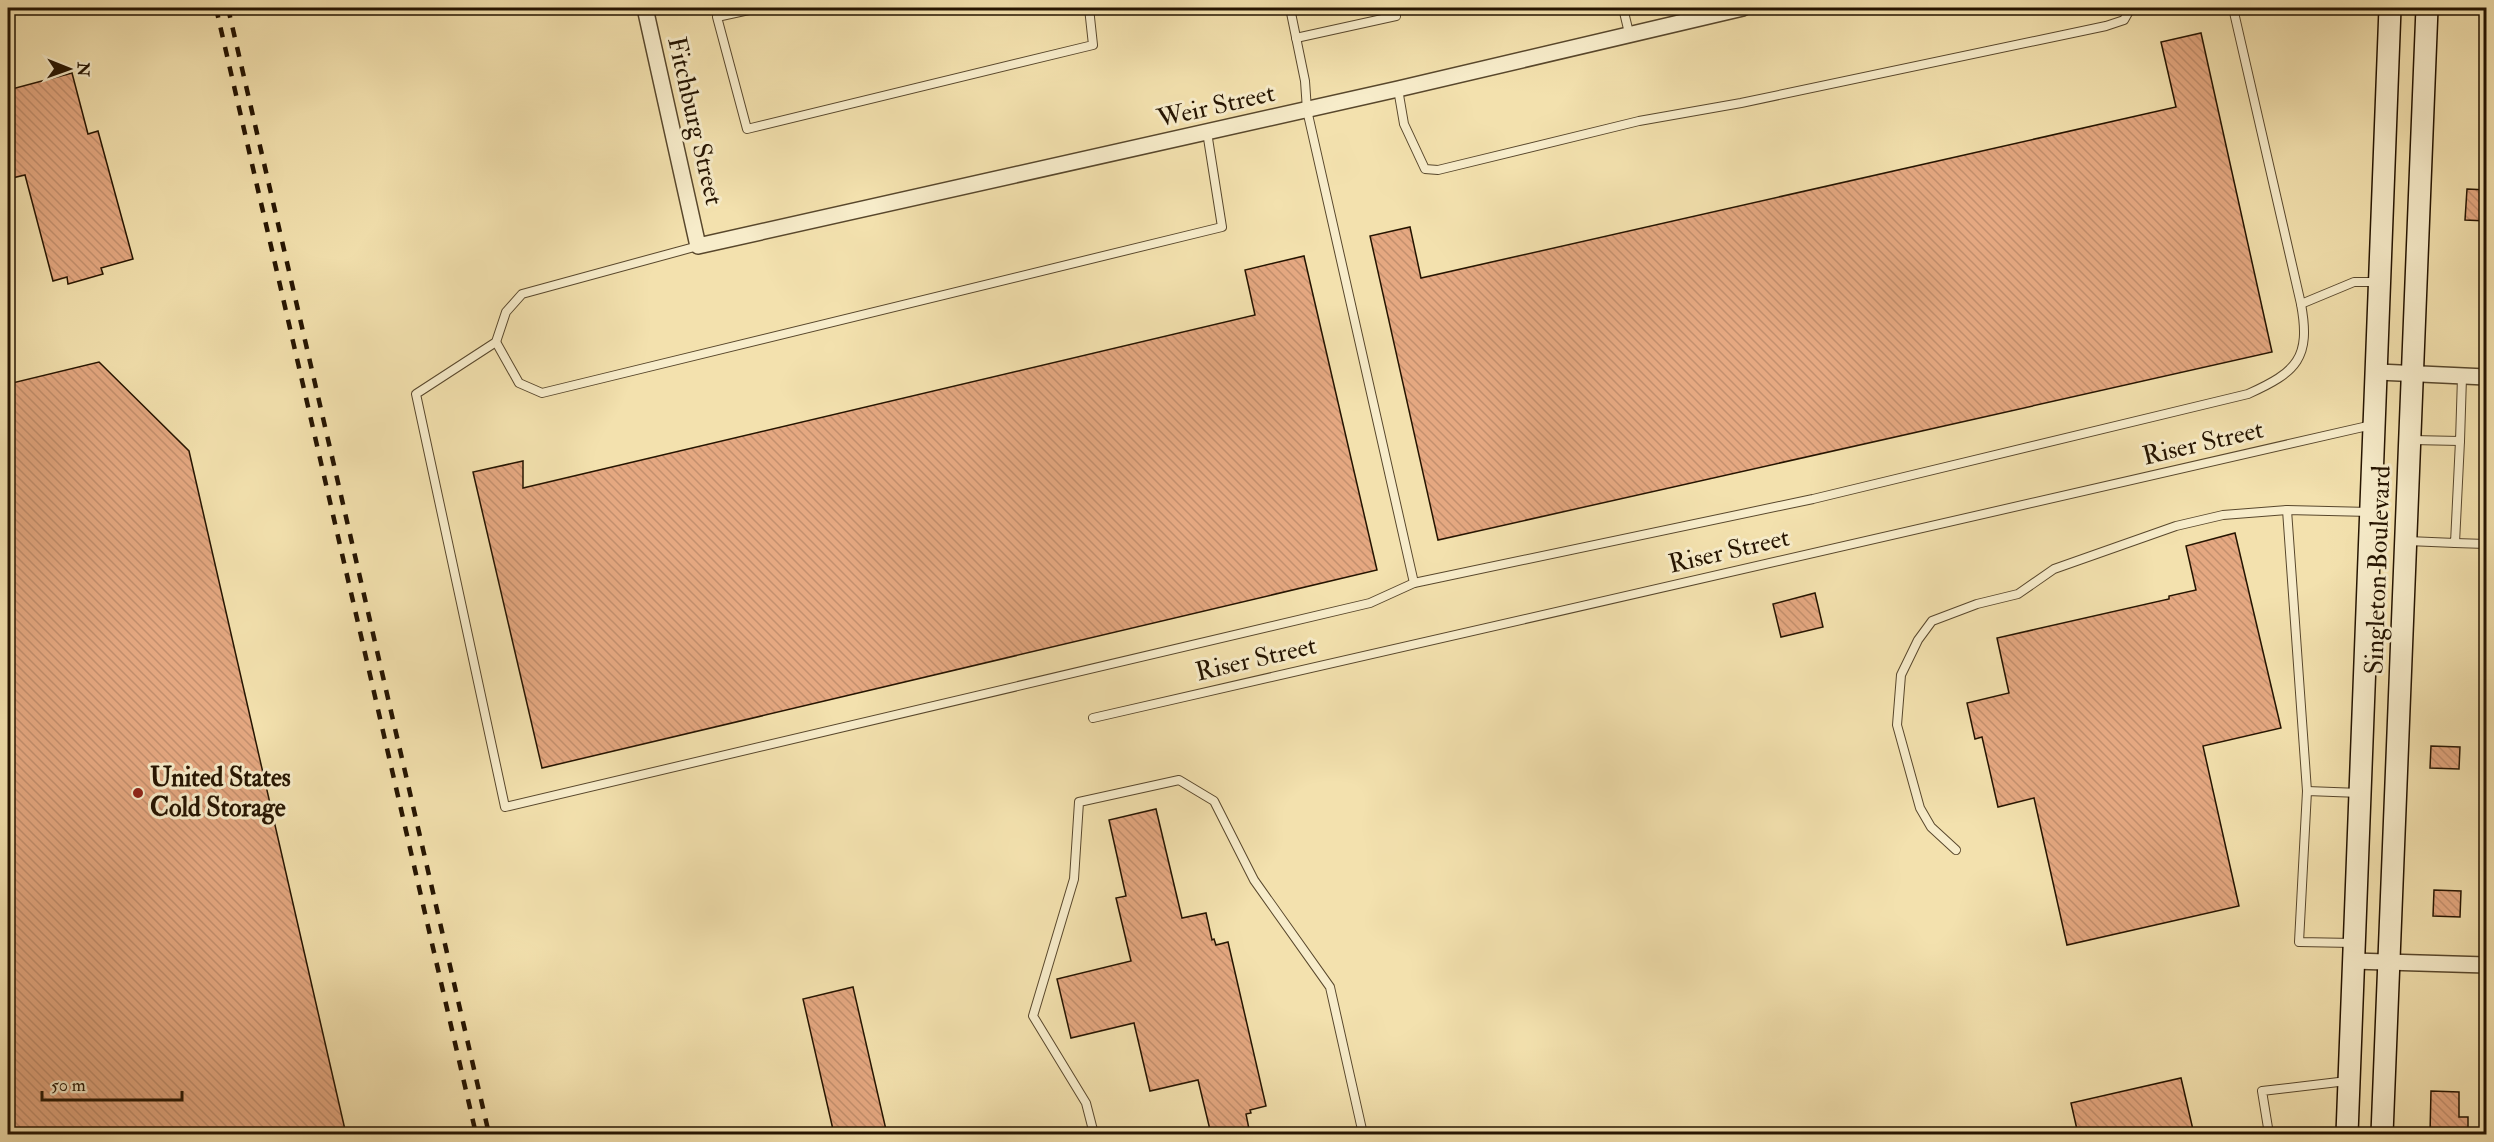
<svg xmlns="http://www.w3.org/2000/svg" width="2494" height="1142" viewBox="0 0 2494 1142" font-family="'IM FELL Double Pica',serif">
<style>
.building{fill:url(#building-back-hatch);stroke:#251401;stroke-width:1.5}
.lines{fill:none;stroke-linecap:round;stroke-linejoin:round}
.service-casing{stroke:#58472c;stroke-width:10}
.minor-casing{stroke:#58472c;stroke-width:18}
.secondary-casing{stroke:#251401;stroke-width:24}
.service{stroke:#f7ecca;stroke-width:8}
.minor{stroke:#f7ecca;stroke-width:15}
.secondary{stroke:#f7ecca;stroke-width:21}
.rail{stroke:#251401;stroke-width:4.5;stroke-dasharray:10 10;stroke-linecap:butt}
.poi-dot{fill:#8f2418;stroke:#f7ecca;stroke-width:2}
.labels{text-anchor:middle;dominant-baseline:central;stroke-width:6;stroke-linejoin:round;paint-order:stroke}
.street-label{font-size:26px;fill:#251401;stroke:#f7ecca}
.poi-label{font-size:26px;font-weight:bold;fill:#251401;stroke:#f7ecca;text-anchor:start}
</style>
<defs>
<pattern id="building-back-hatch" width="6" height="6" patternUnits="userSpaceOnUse" patternTransform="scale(1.5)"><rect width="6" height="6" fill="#e5a881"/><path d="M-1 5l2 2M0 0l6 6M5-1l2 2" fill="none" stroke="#c4906e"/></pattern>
</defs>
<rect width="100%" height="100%" fill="#f3e1ae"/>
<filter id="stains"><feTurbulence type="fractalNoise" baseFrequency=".00333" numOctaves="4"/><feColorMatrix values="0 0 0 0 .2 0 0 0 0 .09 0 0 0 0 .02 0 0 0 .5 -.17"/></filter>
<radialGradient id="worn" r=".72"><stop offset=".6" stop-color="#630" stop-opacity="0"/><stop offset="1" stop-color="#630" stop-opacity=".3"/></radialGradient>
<g class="building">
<polygon points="2201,33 2272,352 1438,540 1370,236 1410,227 1421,278 2176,107 2161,42"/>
<polygon points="72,73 88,134 98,131 133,259 101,268 103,274 68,284 67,277 53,281 25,175 8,179 8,124 11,123 8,90"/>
<polygon points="2467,189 2487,190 2487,221 2465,220"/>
<polygon points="1304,256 1377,570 542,768 473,472 523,461 523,488 1255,315 1245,270"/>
<polygon points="99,362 189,451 346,1134 8,1134 8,384"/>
<polygon points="2235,533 2281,728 2203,746 2239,906 2067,945 2034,798 1998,807 1982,737 1975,739 1967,703 2009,693 1997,638 2169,599 2169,596 2196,590 2186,546"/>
<polygon points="1815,593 1823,627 1781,637 1773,604"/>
<polygon points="2431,746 2460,747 2459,769 2430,768"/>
<polygon points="1156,809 1182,918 1206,913 1212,940 1214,939 1216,945 1228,942 1266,1106 1250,1110 1251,1113 1246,1114 1250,1134 1211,1134 1198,1080 1150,1091 1134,1023 1071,1038 1057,979 1131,961 1116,898 1126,896 1109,820"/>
<polygon points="2434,890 2461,891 2460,917 2433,916"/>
<polygon points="853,987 887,1134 834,1134 803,999"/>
<polygon points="2181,1078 2194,1134 2078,1134 2071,1103"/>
<polygon points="2431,1091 2459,1092 2459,1117 2468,1117 2468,1134 2430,1134"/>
</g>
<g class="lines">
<defs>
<g id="service">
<polyline points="758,8 717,17 747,129 1093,45 1089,8"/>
<polyline points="1623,8 1629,33"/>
<polyline points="2233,8 2301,304 2354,282 2379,282"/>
<polyline points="1296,38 1396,16"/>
<polyline points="1398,89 1404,124 1425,169 1438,170 1639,121 1741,103 2106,26 2124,20 2128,13 2126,8"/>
<polyline points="698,246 522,294 506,312 496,342 416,394 505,807 1370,603 1414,583 1307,110 1305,81 1290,8"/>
<polyline points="496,342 519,383 542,393 1222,227 1207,132"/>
<polyline points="2412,440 2460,441 2462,377"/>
<polyline points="2408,541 2455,543 2460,441"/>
<polyline points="2455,543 2486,544"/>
<path d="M1414,583L1813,499L2248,394C2297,372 2311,358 2301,304"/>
<polyline points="1093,718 2372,425"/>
<polyline points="2307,791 2287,510 2370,512"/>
<polyline points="1956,850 1931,827 1920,808 1897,725 1901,675 1918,640 1932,621 1977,604 2018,594 2054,569 2176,526 2223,515 2287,510"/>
<polyline points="2353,943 2299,942 2307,791 2360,793"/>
<polyline points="1094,1134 1086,1103 1033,1016 1074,879 1079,802 1179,780 1214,801 1254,880 1330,987 1363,1134"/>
<polyline points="2269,1134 2262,1091 2347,1081"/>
</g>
<g id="minor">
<polyline points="645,8 698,246 1398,89 1743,8"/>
<polyline points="2378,372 2486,377"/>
<polyline points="2353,961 2486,965"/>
</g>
<g id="secondary">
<polyline points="2347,1134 2390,8"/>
<polyline points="2382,1134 2427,8"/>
</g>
</defs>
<use href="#service" class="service-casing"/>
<use href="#minor" class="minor-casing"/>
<use href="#secondary" class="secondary-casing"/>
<use href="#service" class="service"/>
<use href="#minor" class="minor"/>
<use href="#secondary" class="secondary"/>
<g class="rail">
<polyline points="216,8 476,1134"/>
<polyline points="228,8 489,1134"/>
</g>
</g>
<circle class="poi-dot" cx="138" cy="793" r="6"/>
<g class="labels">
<g class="street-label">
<text transform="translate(1216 106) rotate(-13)">Weir Street</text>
<text transform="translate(695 121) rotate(77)">Fitchburg Street</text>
<text transform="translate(2203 443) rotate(-13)">Riser Street</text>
<text transform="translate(1729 551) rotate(-13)">Riser Street</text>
<text transform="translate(2378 570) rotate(-88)">Singleton Boulevard</text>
<text transform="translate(1256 659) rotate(-13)">Riser Street</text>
</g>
<g class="poi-label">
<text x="150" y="778">United States<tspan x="150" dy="30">Cold Storage</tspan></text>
</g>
</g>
<rect width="2494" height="1142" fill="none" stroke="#f3e1ae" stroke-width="30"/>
<rect x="9" y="9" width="2476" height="1124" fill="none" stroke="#251401" stroke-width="3"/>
<rect x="15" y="15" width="2464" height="1112" fill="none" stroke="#251401" stroke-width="1.5"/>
<g transform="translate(69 69) rotate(91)" stroke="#f7ecca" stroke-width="4.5" paint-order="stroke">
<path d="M0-4.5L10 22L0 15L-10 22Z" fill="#251401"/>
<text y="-9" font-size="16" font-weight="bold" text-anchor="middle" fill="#251401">N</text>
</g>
<path d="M42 1091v9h140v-9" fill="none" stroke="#251401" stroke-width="3"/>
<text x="51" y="1091" font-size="18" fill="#251401" stroke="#f7ecca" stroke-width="4.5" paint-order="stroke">50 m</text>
<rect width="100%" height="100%" filter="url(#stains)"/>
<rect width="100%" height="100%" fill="url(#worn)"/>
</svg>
